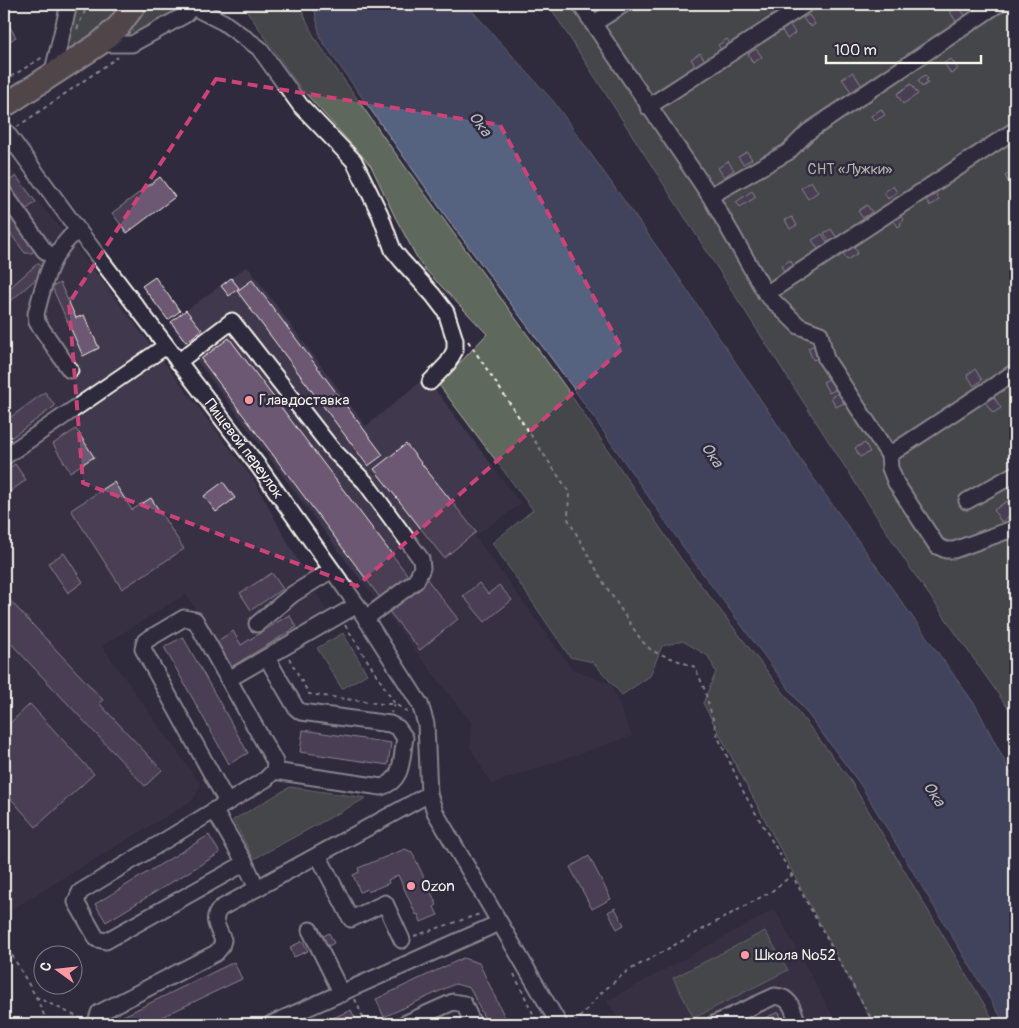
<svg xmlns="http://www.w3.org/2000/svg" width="1019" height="1028" viewBox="0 0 1019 1028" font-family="Pangolin,sans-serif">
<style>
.built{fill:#41384d}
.green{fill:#5f685b;stroke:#aaaca2}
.water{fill:#576480;stroke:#969caa}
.building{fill:#6c5973;stroke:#f4f1e8}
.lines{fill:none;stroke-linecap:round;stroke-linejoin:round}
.minor-casing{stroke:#f4f1e8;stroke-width:19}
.highway-casing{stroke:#f4f1e8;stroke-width:26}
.path{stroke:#f4f1e8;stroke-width:2;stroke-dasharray:4 4;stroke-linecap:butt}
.minor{stroke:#2f2a3d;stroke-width:15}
.highway{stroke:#78695c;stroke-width:22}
.marked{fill:none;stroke:#cc4377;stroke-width:4;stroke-dasharray:10 6;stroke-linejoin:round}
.poi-dot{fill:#ff9aa2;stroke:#2f2a3d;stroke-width:2}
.labels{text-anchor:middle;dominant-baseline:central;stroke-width:5;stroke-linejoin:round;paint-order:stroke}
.park-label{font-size:15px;fill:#b1b3a9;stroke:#2f2a3d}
.poi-label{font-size:15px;fill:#f4f1e8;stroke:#2f2a3d;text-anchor:start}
.street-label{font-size:15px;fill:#f4f1e8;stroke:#2f2a3d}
.water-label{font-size:16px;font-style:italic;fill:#b5b9be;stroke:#2f2a3d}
</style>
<rect width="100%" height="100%" fill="#2f2a3d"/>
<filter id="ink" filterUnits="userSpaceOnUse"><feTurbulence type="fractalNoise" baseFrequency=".02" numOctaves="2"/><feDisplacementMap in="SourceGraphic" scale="10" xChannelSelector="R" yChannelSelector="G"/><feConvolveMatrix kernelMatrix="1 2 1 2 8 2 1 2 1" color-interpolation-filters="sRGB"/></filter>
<g filter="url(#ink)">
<g class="built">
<polygon points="4,161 81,253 254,480 292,550 327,611 232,670 186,594 102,646 201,785 193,800 4,914"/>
<polygon points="247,266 366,426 426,377 521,504 475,536 572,669 611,684 632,736 491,784 470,747 472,724 353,570 169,323"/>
<polygon points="775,909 837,1024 621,1024 607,1001"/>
</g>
<g class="green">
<polygon points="74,4 124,4 121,10 73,55 67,54 63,50"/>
<polygon points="146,4 187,4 183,10 138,36 134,33 131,28"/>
<polygon points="242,4 299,4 314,37 388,143 567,389 681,559 849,778 996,1024 873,1024 703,703 716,672 708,656 683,641 662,646 650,676 622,695 593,662 570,657 492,543 533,510 439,385 487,334 421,265 395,217 371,166 298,85"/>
<polygon points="548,4 1015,4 1015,718 906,562"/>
<polygon points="343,633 367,674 342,689 317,648"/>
<polygon points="290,787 366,798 254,859 233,820"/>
<polygon points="765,931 788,970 694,1018 673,978"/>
</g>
<polygon class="water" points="311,4 466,4 554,102 677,275 812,476 976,706 1015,781 1015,1024 1005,1024 860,784 691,558 571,385 447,218 320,38 315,12"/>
<g class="building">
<polygon points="592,4 604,4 607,8 598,14"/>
<polygon points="959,6 966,17 957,23 950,12"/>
<polygon points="809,15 815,24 811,27 809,24 808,25 803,18"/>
<polygon points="4,17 16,37 4,45"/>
<polygon points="790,25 795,33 787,39 782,30"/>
<polygon points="727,39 733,48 724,54 718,45"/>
<polygon points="756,49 762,57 753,63 748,54"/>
<polygon points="700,53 707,64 698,70 691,59"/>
<polygon points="951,59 958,69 951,74 944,63"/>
<polygon points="853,72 862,86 852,93 842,79"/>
<polygon points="925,75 928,79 926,80 928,83 922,87 918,80"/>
<polygon points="911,84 918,94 903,104 897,94"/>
<polygon points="881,109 885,115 875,121 871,116"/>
<polygon points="747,152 752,159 743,164 738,157"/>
<polygon points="728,161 734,170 724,177 718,168"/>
<polygon points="1013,171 1015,174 1015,179 1009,183 1005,176"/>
<polygon points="16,176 36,202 24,211 4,185"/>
<polygon points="160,177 175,197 127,233 112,213"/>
<polygon points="811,181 818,192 808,199 801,188"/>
<polygon points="893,186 897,192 888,199 884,192"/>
<polygon points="752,191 756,197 740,207 736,202"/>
<polygon points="936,194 939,200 930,206 926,200"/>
<polygon points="4,201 38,248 32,253 25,253 4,225"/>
<polygon points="867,205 872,212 863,218 858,211"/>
<polygon points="900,215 904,220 900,223 901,225 898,227 893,219"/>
<polygon points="792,217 797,225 790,229 785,220"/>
<polygon points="831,229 837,238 830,242 824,233"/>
<polygon points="822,234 828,243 818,249 812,240"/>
<polygon points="853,245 858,253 847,260 842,253"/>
<polygon points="790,260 795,268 786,274 781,266"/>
<polygon points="38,263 45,271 4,307 4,293"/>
<polygon points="155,277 180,311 168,320 142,286"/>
<polygon points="231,278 239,288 229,296 221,286"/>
<polygon points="252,280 383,455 368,466 237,291"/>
<polygon points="60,283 76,318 84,315 99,348 83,356 52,287"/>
<polygon points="186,310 202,330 186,342 171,322"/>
<polygon points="229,338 409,577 381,599 201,359"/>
<polygon points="818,344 823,357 813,360 808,348"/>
<polygon points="975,369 982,380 974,386 967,375"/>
<polygon points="831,378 837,389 829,393 823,382"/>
<polygon points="45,392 55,406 11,438 4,428 4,422"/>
<polygon points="841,392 846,402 836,407 831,397"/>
<polygon points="993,396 1001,408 993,413 985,402"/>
<polygon points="76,429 94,457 70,472 53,444"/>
<polygon points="865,443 870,452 860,457 855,448"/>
<polygon points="406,444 476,532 444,558 374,469"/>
<polygon points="15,464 26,480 8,493 4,486 4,471"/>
<polygon points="114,482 132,510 151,498 184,549 122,589 71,510"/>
<polygon points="223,482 235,498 216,512 204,496"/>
<polygon points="1007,501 1014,513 1001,522 994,510"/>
<polygon points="64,553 83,582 68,593 48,563"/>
<polygon points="272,573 283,589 251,610 240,593"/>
<polygon points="426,578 458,619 420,650 387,609"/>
<polygon points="479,583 488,594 499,585 512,600 485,622 463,596"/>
<polygon points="4,594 103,700 99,703 162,770 145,786 4,636"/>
<polygon points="289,615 297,627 231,667 216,642 233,631 241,645"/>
<polygon points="183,637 248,753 229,764 164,647"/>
<polygon points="30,704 94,774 36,827 4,791 4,729"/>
<polygon points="303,730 391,743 388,765 300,752"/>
<polygon points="209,835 220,853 106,922 95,904"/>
<polygon points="405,849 412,852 437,905 434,907 438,915 421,922 418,914 416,915 398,875 388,880 389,883 368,892 367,889 360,892 353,875 359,872 358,868"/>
<polygon points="589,856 611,899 592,909 570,867"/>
<polygon points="615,908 624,925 617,929 608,912"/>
<polygon points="329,933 334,943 325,948 320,938"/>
<polygon points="303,941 308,951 294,957 290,947"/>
<polygon points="463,958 479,963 508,1024 487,1024 470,988 455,984 384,1017 376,999"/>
<polygon points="234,962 242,979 147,1024 112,1024 111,1022"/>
<polygon points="351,1010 358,1024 319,1024"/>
<polygon points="779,1012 784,1024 751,1024"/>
</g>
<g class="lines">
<defs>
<g id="minor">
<polyline points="580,4 710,196 766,294 799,326 820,334 826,359 889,455 1015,372"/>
<polyline points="193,7 223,22 259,48 300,105 354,161 380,214 393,250 402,261 433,295 446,312 455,340 455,350 448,363 430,382"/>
<polyline points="593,24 624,4"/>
<polyline points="99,44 132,44 185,15 194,4"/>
<polyline points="52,75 69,4"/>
<polyline points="648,107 806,4"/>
<path id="s1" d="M4,129L78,230L259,467L357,605L420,704L426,724L429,794L435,812L559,1024"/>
<polyline points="4,193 44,250 54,258"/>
<polyline points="710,196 788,152 808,132 998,4"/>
<polyline points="766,294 1015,130"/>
<polyline points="178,362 232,321 332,449 365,482 421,559 422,568 416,581 366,618"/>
<path d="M70,370L37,322L36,314C44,282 51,251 78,230"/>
<polyline points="889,455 890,468 896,483 937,546 946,550 954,550 1015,528"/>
<polyline points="4,457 166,346"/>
<polyline points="967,501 1015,474"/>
<polyline points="257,624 293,594 332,570"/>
<path d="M267,658L296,708L301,712L390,724L398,728L405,738C401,758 404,781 381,787L274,771"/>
<polyline points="229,679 357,605"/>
<polyline points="227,802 143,649 145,641 184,618 195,620 275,762 274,771 266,779 80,892 76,902 97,939 106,941 245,863 257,888"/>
<polyline points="214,810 245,863"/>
<polyline points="318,855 351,919 385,903 402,940"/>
<polyline points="310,930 342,994"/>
<path d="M97,1024L96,1022L99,1013L216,953L221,947L223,940C218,928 210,918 221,908L429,794"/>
<polyline points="271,1024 499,923"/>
<polyline points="404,1024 453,1002 464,1004 473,1024"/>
<path d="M714,1024L775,996C792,997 793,1011 798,1024"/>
</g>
<polyline id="highway" points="4,106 99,44 119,26 135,4"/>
</defs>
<use href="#minor" class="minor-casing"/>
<use href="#highway" class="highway-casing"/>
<g class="path">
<polyline points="77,29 88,4"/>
<polyline points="4,81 43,57"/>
<polyline points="17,127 118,57"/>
<polyline points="468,341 569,492 568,519 605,585 641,640 652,651 695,667 704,688 718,737 745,795 792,875 874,1024"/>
<polyline points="345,625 395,704 409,713"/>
<polyline points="289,658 309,694 383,704 395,704 391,713"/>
<polyline points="414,936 480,914"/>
<polyline points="4,941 36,997 84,1020"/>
<polyline points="514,974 538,1024"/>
<polyline points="36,997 48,1024"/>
<polyline points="355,999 366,1024"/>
<polyline points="574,1024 601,993 626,972 772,891 792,875"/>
</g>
<use href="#minor" class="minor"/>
<use href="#highway" class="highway"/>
</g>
</g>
<path d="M0 0H1019V1028H0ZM216,79L500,125L622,349L357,586L83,483L69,303Z" fill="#2f2a3d" fill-opacity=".55" fill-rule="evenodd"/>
<path class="marked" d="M216,79L500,125L622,349L357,586L83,483L69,303Z"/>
<g class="poi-dot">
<circle cx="249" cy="400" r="5"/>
<circle cx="411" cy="886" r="5"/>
<circle cx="745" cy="955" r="5"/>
</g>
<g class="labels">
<g class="park-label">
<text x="850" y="169">СНТ «Лужки»</text>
</g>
<g class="poi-label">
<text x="259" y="400">Главдоставка</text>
<text x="421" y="886">Ozon</text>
<text x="755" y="955">Школа №52</text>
</g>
<g class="street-label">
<text stroke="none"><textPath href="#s1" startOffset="400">Пищевой переулок</textPath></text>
</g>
<g class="water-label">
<text transform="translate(480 124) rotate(54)">Ока</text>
<text transform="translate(712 455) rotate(57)">Ока</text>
<text transform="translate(934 794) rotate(57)">Ока</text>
</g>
</g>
<rect width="1019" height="1028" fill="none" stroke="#2f2a3d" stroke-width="20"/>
<rect x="10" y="10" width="999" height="1008" fill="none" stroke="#f4f1e8" stroke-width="2" filter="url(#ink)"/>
<g transform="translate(58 970) rotate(285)"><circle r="24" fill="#2f2a3d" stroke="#7e7a81"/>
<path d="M0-4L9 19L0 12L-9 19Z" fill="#ff9aa2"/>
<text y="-8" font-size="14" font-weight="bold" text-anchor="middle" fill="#f4f1e8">С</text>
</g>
<path d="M826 55v8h155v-8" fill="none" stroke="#f4f1e8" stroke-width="2.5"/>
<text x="834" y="55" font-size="15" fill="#f4f1e8" stroke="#2f2a3d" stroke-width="4" paint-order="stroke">100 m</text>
</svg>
